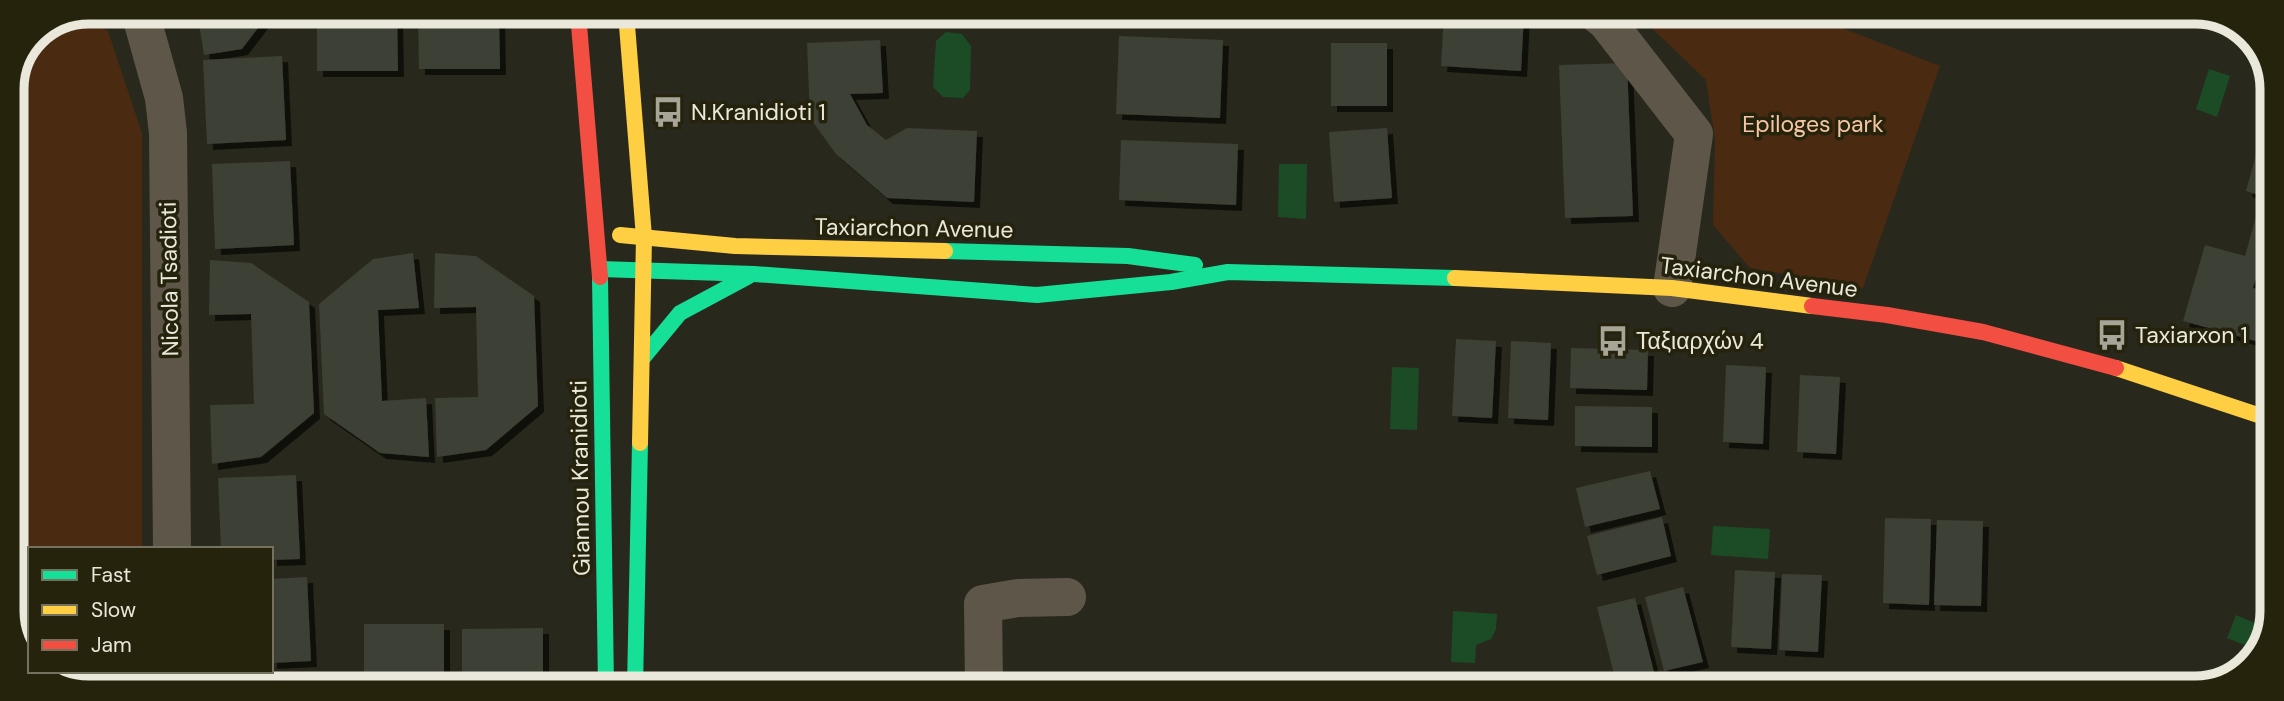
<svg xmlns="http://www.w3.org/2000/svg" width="2284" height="701" viewBox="0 0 2284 701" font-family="'DM Sans',sans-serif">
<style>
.green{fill:#4a2b12}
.water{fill:#1b4c26}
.building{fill:#3e3f35;filter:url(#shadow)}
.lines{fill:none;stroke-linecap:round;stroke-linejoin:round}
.street{stroke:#5e5749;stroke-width:38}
.fast{stroke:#16e098;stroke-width:16}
.slow{stroke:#ffcf43;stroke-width:16}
.jam{stroke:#f24e42;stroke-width:16}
.labels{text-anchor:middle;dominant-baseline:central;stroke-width:7;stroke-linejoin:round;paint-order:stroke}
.poi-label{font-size:23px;fill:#e9e8da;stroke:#26230c;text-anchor:start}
.park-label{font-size:23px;fill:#f6c5a3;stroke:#26230c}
.street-label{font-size:23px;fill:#e9e8da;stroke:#26230c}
.rim{fill:none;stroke:#e9e8da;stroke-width:9}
</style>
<defs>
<filter id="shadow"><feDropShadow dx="6" dy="6" stdDeviation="0" flood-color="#0009"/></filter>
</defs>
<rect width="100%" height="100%" fill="#29281c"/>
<g class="green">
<polygon points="1637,14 1806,14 1940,66 1863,288 1750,268 1713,225 1715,140 1706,80"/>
<polygon points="75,18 108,31 142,133 142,549 30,549 30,659 12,617 12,89 35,35"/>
<polygon points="46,671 146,671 147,686 69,686"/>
</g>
<g class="water">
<polygon points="946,32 962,34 971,46 970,90 963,98 943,97 933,87 936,41"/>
<polygon points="2209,69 2230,76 2217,117 2196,109"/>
<polygon points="1279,164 1307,164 1306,219 1278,217"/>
<polygon points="1392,367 1419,368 1417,430 1390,429"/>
<polygon points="1713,526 1770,529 1768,559 1711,555"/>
<polygon points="1453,611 1497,614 1496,629 1491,639 1476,645 1475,663 1451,662"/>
<polygon points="2236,615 2269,629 2257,650 2227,638"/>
</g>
<g class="building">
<polygon points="197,12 270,12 242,49 204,55"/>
<polygon points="317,13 397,13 398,71 317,71"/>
<polygon points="418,13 499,13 500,69 419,69"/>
<polygon points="1444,14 1524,14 1521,71 1441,66"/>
<polygon points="1119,36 1223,40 1220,118 1116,114"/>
<polygon points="880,40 883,93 850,94 867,125 886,140 907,128 977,131 974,202 887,198 836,154 810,118 807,43"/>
<rect x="1331" y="43" width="56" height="63"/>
<polygon points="282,56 286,140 207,144 203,60"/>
<polygon points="1627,63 1633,216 1565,218 1559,65"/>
<polygon points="2270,111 2271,112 2271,137 2264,135"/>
<polygon points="1387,128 1392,198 1334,202 1329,132"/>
<polygon points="1121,140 1238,144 1236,205 1119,200"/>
<polygon points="2259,143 2271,147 2271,199 2246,191"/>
<polygon points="290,161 294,245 215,249 212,164"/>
<polygon points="2257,213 2271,217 2271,274 2258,271 2253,288 2271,293 2270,345 2183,321 2205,245 2245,256"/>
<polygon points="413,253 419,308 378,310 382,401 426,398 429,457 380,453 324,414 319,304 373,259"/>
<polygon points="435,253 476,256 534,296 538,406 486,450 437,457 435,398 478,397 476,307 434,308"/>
<polygon points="210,260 251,263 309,302 314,413 261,457 212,464 210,405 254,404 251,314 209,315"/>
<polygon points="1456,339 1496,341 1492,418 1452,416"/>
<polygon points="1511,341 1551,343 1548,420 1508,418"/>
<polygon points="1571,348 1648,350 1647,390 1570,388"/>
<polygon points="1726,365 1766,367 1763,444 1723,442"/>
<polygon points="1800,375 1840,377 1836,454 1797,452"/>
<polygon points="1575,406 1652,407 1652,447 1575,446"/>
<polygon points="1650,471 1660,509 1585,527 1576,488"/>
<polygon points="296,475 300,559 271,560 271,549 221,549 218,478"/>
<polygon points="1662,517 1671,556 1597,575 1587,536"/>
<polygon points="1885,518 1931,519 1929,605 1883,603"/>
<polygon points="1937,520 1983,521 1981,606 1934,605"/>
<polygon points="1735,570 1775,572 1771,649 1731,647"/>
<polygon points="1782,574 1822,575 1818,652 1779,650"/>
<polygon points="307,577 311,661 271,663 271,579"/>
<polygon points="1683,587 1703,662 1664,671 1645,597"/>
<polygon points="1635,598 1654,672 1616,682 1597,607"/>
<polygon points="364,624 444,624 444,685 364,686"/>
<polygon points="543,628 543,687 462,687 462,629"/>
<polygon points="266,682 271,686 225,686 225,683"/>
</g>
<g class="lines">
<g class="street">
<polyline points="140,12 164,98 168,133 172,549"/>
<polyline points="1597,14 1607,22 1694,134 1672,288"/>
<polyline points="173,671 173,686"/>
<polyline points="984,687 983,604 1018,598 1067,597"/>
</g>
<g class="fast">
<polyline points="945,251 1128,256 1195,265"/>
<polyline points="600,269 754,274 1037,295 1171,282 1228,272 1455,278"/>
<polyline points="600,277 606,687"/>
<polyline points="642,359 680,313 749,276"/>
<polyline points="635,687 640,443"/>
</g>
<g class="slow">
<polyline points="626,13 644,237 640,443"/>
<polyline points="620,235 735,246 945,251"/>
<polyline points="1455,278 1672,288 1812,306"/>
<polyline points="2116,368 2270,419"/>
</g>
<g class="jam">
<polyline points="578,13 600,277"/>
<polyline points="1812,306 1887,315 1983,332 2116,368"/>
</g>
</g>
<defs>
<symbol id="bus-bare" viewBox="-9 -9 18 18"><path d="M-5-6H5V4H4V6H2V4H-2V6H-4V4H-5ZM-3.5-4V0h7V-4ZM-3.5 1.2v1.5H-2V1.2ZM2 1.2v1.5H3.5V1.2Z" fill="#a6a598" stroke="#26230c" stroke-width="2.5" paint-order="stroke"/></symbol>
</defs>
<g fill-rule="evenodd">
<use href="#bus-bare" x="646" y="90" width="44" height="44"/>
<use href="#bus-bare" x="2090" y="313" width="44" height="44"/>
<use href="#bus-bare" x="1591" y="319" width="44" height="44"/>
</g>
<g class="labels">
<g class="poi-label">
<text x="691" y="112">N.Kranidioti 1</text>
<text x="2135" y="335">Taxiarxon 1</text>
<text x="1636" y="341">Ταξιαρχών 4</text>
</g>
<g class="park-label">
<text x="1813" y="124">Epiloges park</text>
</g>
<g class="street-label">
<text transform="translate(914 228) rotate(1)">Taxiarchon Avenue</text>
<text transform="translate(1759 277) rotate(7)">Taxiarchon Avenue</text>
<text transform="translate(169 279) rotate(-91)">Nicola Tsadioti</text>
<text transform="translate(580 478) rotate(-91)">Giannou Kranidioti</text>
</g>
</g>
<path d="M0 0H2284V701H0ZM89 24H2195A65 65 0 0 1 2260 89V611A65 65 0 0 1 2195 676H89A65 65 0 0 1 24 611V89A65 65 0 0 1 89 24Z" fill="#26230c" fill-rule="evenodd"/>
<path class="rim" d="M89 24H2195A65 65 0 0 1 2260 89V611A65 65 0 0 1 2195 676H89A65 65 0 0 1 24 611V89A65 65 0 0 1 89 24Z"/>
<rect x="28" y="547" width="245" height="126" fill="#26230c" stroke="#74725e" stroke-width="2"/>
<rect x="42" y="570" width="35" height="10" fill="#16e098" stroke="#74725e" stroke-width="2"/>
<text x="91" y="582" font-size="21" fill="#e9e8da">Fast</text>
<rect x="42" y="605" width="35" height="10" fill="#ffcf43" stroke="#74725e" stroke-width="2"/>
<text x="91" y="617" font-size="21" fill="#e9e8da">Slow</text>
<rect x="42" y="640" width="35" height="10" fill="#f24e42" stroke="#74725e" stroke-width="2"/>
<text x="91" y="652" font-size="21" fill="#e9e8da">Jam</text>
</svg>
